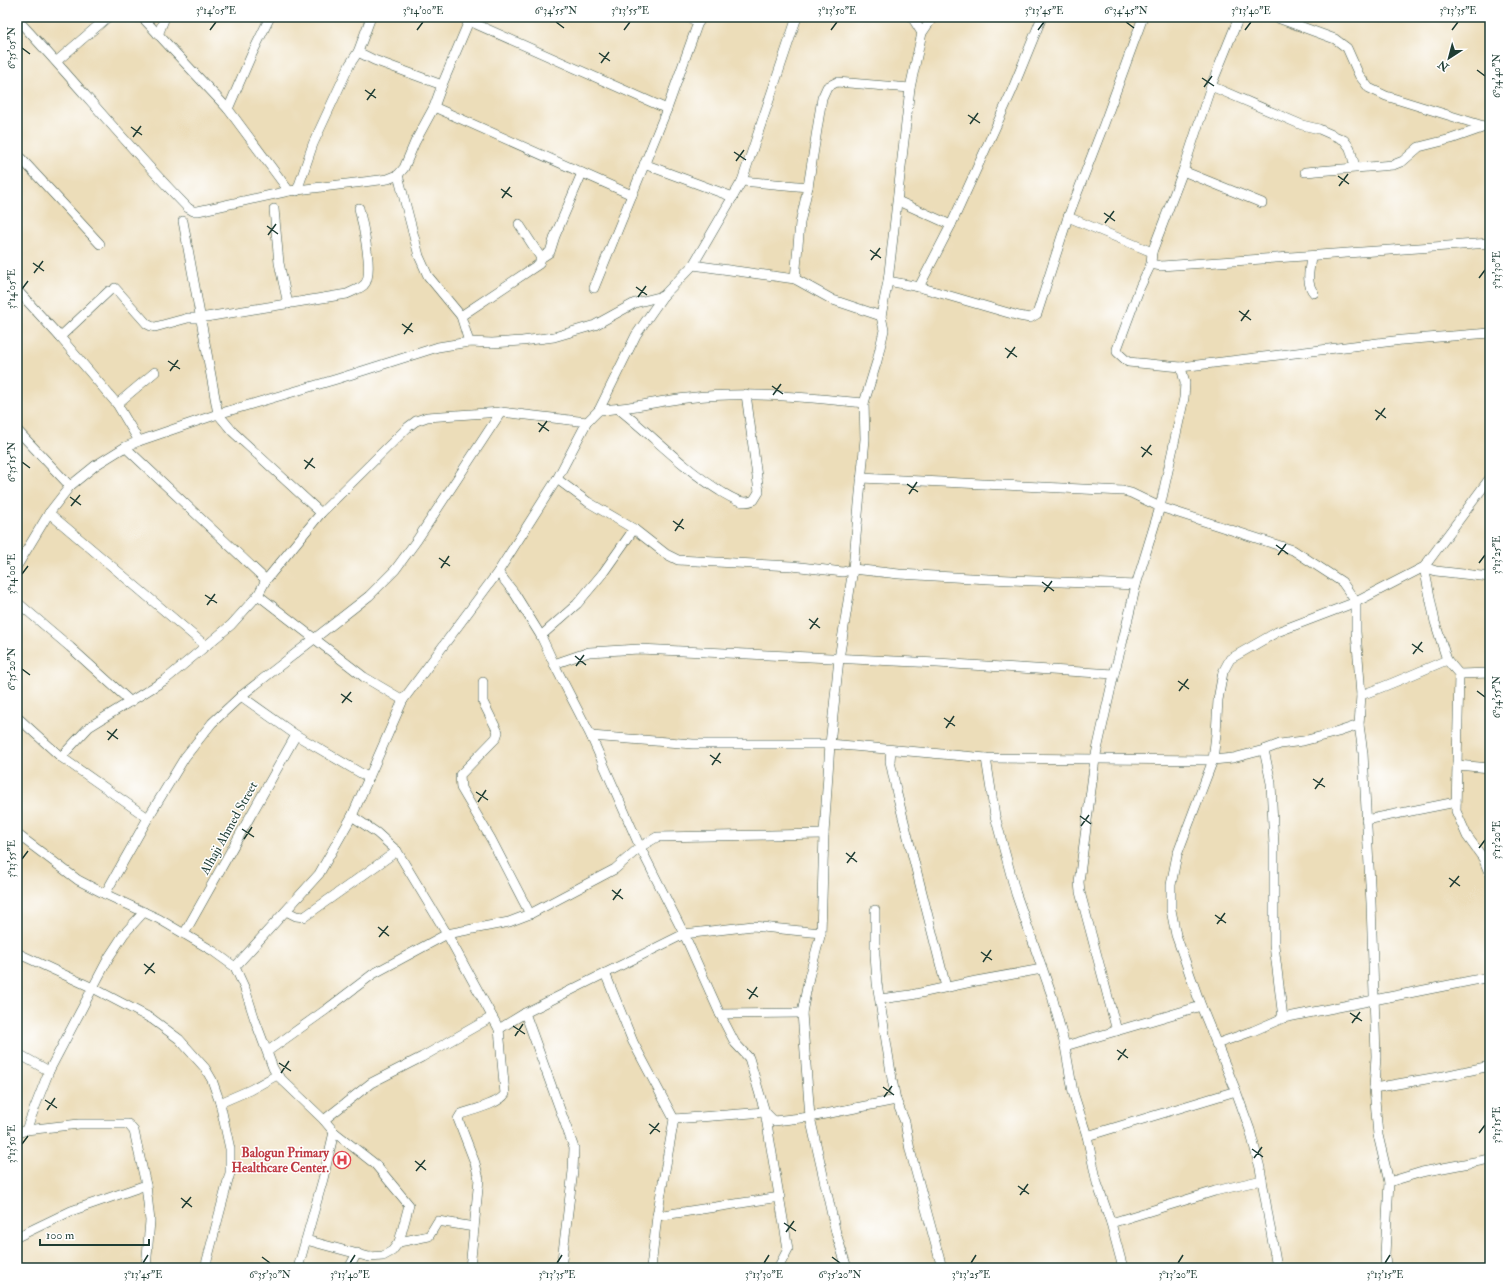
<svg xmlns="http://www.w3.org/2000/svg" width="1507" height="1285" viewBox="0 0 1507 1285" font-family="'IM FELL Double Pica',serif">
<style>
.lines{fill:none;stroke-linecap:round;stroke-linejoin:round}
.street-casing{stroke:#3e5548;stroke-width:10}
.street{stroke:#fff;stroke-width:9}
.ticks{fill:none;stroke:#1f3d34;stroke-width:1.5}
.labels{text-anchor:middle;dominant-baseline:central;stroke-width:3;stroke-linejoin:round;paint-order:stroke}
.street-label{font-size:13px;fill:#1f3d34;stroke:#fff}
.health-label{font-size:13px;font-weight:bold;fill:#be3a42;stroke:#fff;text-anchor:end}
.neatline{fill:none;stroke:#1f3d34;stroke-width:1.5}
.ticks-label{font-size:10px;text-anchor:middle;fill:#1f3d34}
</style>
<rect width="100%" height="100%" fill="#fff"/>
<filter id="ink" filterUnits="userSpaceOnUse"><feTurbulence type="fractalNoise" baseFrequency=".025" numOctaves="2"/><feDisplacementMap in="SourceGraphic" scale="8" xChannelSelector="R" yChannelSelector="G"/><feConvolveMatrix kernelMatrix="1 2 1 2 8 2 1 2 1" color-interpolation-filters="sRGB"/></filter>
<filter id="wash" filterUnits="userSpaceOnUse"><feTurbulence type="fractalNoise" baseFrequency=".012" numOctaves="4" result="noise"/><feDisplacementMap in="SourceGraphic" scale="16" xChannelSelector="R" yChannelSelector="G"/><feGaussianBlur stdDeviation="0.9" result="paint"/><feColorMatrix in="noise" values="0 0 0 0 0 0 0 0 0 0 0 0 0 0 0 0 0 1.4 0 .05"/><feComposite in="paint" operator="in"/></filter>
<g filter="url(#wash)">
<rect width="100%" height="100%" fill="#ecddb9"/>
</g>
<g filter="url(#ink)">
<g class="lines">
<defs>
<g id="street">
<polyline points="142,17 228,109 289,191"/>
<polyline points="471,17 469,21 667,109"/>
<polyline points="687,17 699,22"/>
<polyline points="912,17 922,33"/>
<polyline points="1239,17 1211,86 1183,171 1152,252 1151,264 1161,266 1490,243"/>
<polyline points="1275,17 1335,39 1347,48 1359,75 1369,88 1386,96 1490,128"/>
<path d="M17,19C75,81 128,147 188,208L193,211H198L289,191L388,179L398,175L404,168L415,142L434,107L442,85L374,60L358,52"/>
<polyline points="158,35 165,17"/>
<polyline points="57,61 108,17"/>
<polyline points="442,85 469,21"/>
<polyline points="1211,86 1302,125 1319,129 1344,140 1350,148 1355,167"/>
<polyline points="434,107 632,195"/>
<polyline points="228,109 251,56 270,17"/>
<polyline points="17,154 100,244"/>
<polyline points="644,164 733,197"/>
<polyline points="1183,171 1262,203"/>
<polyline points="1305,172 1393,165 1403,161 1419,147 1451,139 1485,127"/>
<polyline points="398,175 419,256 428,276 461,316 469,342"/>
<polyline points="742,181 808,187"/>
<polyline points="297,191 313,144 350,64 358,52 371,17"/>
<polyline points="898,201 951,225"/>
<polyline points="274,209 279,263 288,304"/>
<polyline points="1068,217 1152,252"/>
<polyline points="183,221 218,414 233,432 321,513"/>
<path d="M1311,257C1310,268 1305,283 1314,293"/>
<polyline points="541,258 550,252 555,236 582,173"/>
<polyline points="1151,264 1140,287 1117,349 1117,352 1128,362 1181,367 1402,340 1490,333"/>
<polyline points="693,265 795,279 833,300 881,316"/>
<polyline points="795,279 800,223 808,187 822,98 827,87 837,82 910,88"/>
<polyline points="888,281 919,287 1019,316 1030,318 1037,314 1068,217 1104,124 1143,17"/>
<polyline points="919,287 951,225 1011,93 1042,17"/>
<path d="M115,288L147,324L151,326L155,327L188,318H200L347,294C352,291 360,289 364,285C375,275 362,222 359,208"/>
<polyline points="594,288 667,109 700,17"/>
<polyline points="17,290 60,337 117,404 139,441"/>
<polyline points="461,316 539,264 541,258 519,224"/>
<polyline points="60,337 109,291"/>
<polyline points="117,404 155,372"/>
<path d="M599,410C630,409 657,401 687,398C746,391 805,397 864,403"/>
<path d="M620,410C654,437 683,468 720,491C727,495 737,502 745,502C748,502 752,501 754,500L759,492L746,394"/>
<polyline points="17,430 70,486"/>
<polyline points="125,447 266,580"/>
<polyline points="861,478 1123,491 1131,493 1160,507 1293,550 1342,582 1356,602 1356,632 1361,695 1359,725 1363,753 1371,903 1376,1056 1374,1088 1378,1135 1389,1182 1385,1254 1386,1268"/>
<polyline points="557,479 588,502 634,529 666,554 678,560 792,566 843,572 853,569 899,574 989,579 1136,585"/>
<polyline points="49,513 206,646"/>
<polyline points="17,566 49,513 70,486 96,465 125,447 139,441 218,414 337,379 438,347 469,342 492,343 522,341 554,337 595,325 635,303 663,296"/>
<polyline points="498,572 515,594 541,636 554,664 591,736 640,847 684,934 720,1014 735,1043 749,1058 765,1112 788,1249 778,1268"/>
<polyline points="1490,577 1436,571 1424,567 1435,622 1447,660 1459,674 1456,811 1467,836 1483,858 1490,875"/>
<polyline points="258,595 364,677 403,700 352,816"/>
<polyline points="17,602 70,647 131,702"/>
<polyline points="541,636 577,604 603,573 634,529"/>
<polyline points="554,664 589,652 639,649 937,663 1114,674"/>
<polyline points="1459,674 1490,673"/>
<polyline points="483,682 483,702 498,732 496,738 460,775 461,788 491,839 530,914"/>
<path d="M1361,695C1390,685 1418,672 1447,660"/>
<polyline points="241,696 296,735 369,778"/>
<polyline points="403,700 498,572 557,479 587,422 599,410 636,335 663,296 693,265 742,181 797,17"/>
<polyline points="17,717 61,757 148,818"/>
<polyline points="591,736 693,744 830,744 986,758 1213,760 1233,758 1264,750 1280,744 1303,741 1338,732 1359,725"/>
<polyline points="891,750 890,761 897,794 946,987"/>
<polyline points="1264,750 1271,783 1274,846 1274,945 1283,1018"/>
<polyline points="61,757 89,727 165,680 231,625 258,595 266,580 321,513 408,427 416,421 427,417 501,412 587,422"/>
<polyline points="986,758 995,816 1016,894 1052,996 1065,1046 1073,1092 1087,1136 1097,1183 1111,1223 1123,1268"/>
<polyline points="1457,765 1490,768"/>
<polyline points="1366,820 1456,802"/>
<polyline points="17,834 78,880 105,894 159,919 213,951 235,967 245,989 255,1020 273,1068 277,1075 324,1120 334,1132 375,1164 409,1205 399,1242 392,1251 383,1256 369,1257 306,1240"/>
<polyline points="105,894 148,818 185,757 212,723 241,696 369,596 395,570 417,540 501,412"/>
<polyline points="875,910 875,955 877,983 892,1079 896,1100 905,1122 910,1150 942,1268"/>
<polyline points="286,911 296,916 304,917 397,851"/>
<polyline points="184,934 296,735"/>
<polyline points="17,953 93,988 152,1019 179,1039 205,1068 212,1080 220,1103 230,1149 230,1173 205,1268"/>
<polyline points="235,967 319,874 352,816 377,833 397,851 447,934 509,922 530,914 615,869 640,847 657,837 824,834"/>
<polyline points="605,973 633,1042 674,1119 657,1216 651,1268"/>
<polyline points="880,999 911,995 976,981 1042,969"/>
<polyline points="525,1013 574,1148 573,1171 561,1268"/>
<polyline points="720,1014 802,1013"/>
<polyline points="499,1029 525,1013 684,934 753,926 821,933"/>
<polyline points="1117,1031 1080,892 1079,882 1095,759 1114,674 1122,644 1136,585 1160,507 1184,398 1185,383 1181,367"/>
<polyline points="1216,1044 1253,1031 1283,1018 1490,977"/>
<polyline points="1065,1046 1201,1006"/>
<path d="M268,1051L327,1009L373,974L447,934L499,1029L505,1094C499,1104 472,1110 461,1114L458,1119L475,1163L479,1179L470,1268"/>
<polyline points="17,1053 49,1071"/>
<polyline points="1374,1088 1444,1076 1490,1066"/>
<polyline points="220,1103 250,1090 277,1075"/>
<polyline points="674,1119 765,1112 774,1121 810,1117 896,1100"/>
<polyline points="324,1120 371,1083 422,1057 492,1017"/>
<polyline points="26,1130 49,1071 109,957 124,934 144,912"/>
<polyline points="17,1134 26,1130 79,1124 128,1124 134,1131 146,1185 150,1221 146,1268"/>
<polyline points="1087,1136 1236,1091"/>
<polyline points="1389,1182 1422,1172 1490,1159"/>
<polyline points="657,1216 780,1197"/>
<polyline points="1111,1223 1215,1191 1262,1180"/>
<polyline points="17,1237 71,1211 146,1185"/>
<polyline points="399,1242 429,1236 438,1221 474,1227"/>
<polyline points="298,1268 323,1179 334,1132"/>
<polyline points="349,1268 357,1253"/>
<polyline points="847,1268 836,1233 810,1117 802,1013 809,977 821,933 824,834 830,744 839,659 853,569 865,439 864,403 877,361 884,330 881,316 888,281 910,88 922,33 933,17"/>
<polyline points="1277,1268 1260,1168 1250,1130 1236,1091 1201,1006 1176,935 1171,910 1171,885 1177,855 1213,760 1216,734 1218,700 1223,672 1230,659 1277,632 1356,602 1424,567 1490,478"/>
</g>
</defs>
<use href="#street" class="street-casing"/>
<use href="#street" class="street"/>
</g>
</g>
<path class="ticks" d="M556,22L564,28M1126,22L1134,28M210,30L216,22M417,30L423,22M624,30L630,22M831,30L837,22M1038,30L1044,22M1245,30L1251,22M1452,30L1458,22M22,48L30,54M599,53L610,61M601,63L609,52M1477,70L1485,76M1202,78L1214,86M1204,87L1212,76M365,90L376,98M367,100L375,89M968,115L980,123M970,124L978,113M131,127L142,135M133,137L141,126M734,152L746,160M736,161L744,150M1338,176L1349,184M1339,186L1348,174M501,189L512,197M502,198L510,187M1104,213L1115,221M1105,223L1114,211M267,226L278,234M268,235L276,224M870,250L881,258M871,260L880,248M33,263L44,271M34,273L43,261M1479,278L1485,270M636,287L647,295M22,289L28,281M638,297L646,286M1239,311L1251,320M1241,321L1249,310M402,324L413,332M404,334L412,323M1005,348L1017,357M1007,358L1015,347M168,361L180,369M170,371L178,360M772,386L783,394M773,395L781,384M1375,410L1386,418M1376,420L1385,408M538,423L549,431M539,432L547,421M1141,447L1152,455M1142,457L1151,445M304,460L315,468M22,462L30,468M305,469L313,458M907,484L918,492M909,494L917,482M70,497L81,505M71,506L80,495M673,521L684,529M675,531L683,519M1276,545L1288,554M1278,555L1286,544M439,558L450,566M1479,563L1485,555M441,568L449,556M22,574L28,566M1042,582L1054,591M1044,592L1052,581M205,595L217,603M207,605L215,594M809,619L820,628M810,629L818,618M1412,644L1423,652M1413,654L1422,642M575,656L586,665M576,666L584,655M22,669L30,675M1178,681L1189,689M1179,691L1188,679M1477,691L1485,697M341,694L352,702M342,703L351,692M944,718L955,726M946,728L954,716M107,731L118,739M108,740L117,729M710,755L721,763M712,765L720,753M1313,779L1325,787M1315,789L1323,778M476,792L488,800M478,802L486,790M1080,816L1091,824M1081,826L1089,815M242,829L254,837M244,839L252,827M1479,848L1485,840M846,853L857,862M22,859L28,851M847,863L855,852M1449,878L1460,886M1450,887L1459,876M612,890L623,899M613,900L621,889M1215,915L1226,923M1217,924L1225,913M378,927L389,936M379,937L388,926M981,952L992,960M983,962L991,950M144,964L155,973M145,974L154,963M747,989L758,997M749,999L757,987M1350,1013L1362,1021M1352,1023L1360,1012M513,1026L525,1034M515,1036L523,1024M1117,1050L1128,1058M1118,1060L1126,1049M279,1063L291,1071M281,1073L289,1061M883,1087L894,1095M884,1097L892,1086M45,1100L57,1108M47,1110L55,1098M649,1124L660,1132M1479,1133L1485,1125M650,1134L659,1123M22,1144L28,1136M1252,1149L1263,1157M1254,1158L1262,1147M415,1161L426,1170M416,1171L425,1160M1018,1186L1029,1194M1020,1195L1028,1184M181,1198L192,1207M182,1208L191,1197M784,1223L796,1231M786,1232L794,1221M262,1257L270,1263M832,1257L840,1263M143,1263L148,1255M350,1263L355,1255M557,1263L562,1255M764,1263L769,1255M971,1263L976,1255M1178,1263L1183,1255M1385,1263L1390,1255"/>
<defs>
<symbol id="hospital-ring" viewBox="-11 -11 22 22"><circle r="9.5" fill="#fff" stroke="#e0444e" stroke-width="1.5"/><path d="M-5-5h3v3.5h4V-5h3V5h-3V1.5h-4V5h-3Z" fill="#e0444e"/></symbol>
</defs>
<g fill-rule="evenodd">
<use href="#hospital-ring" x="332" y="1150" width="20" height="20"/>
</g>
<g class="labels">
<g class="street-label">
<text transform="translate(229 828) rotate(-61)">Alhaji Ahmed Street</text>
</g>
<g class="health-label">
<text x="329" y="1153">Balogun Primary<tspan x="329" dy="15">Healthcare Center.</tspan></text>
</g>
</g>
<rect width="1507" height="1285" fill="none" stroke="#fff" stroke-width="44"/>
<g transform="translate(1449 58) rotate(216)" stroke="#ffffff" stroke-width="3" paint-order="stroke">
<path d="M0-3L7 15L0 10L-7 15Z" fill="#1f3d34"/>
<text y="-6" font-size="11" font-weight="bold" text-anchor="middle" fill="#1f3d34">N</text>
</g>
<path d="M40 1239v6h109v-6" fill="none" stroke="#1f3d34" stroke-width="2"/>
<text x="46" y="1239" font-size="12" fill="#1f3d34" stroke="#ffffff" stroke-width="3" paint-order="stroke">100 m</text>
<rect x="22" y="22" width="1463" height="1241" class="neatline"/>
<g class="ticks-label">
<text x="216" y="14">3°14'05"E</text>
<text x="423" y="14">3°14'00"E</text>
<text x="556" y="14">6°34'55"N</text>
<text x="630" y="14">3°13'55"E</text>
<text x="837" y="14">3°13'50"E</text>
<text x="1044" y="14">3°13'45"E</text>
<text x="1126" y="14">6°34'45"N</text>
<text x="1251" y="14">3°13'40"E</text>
<text x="1458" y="14">3°13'35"E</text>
<text transform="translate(11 48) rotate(-90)" y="4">6°35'05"N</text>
<text transform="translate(1496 76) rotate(-90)" y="4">6°34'40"N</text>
<text transform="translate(1496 270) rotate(-90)" y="4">3°13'30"E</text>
<text transform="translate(11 289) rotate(-90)" y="4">3°14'05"E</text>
<text transform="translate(11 462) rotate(-90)" y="4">6°35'15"N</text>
<text transform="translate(1496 555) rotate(-90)" y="4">3°13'25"E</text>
<text transform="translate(11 574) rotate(-90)" y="4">3°14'00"E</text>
<text transform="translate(11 669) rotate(-90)" y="4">6°35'20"N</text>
<text transform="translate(1496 697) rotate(-90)" y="4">6°34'55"N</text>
<text transform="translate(1496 840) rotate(-90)" y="4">3°13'20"E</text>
<text transform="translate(11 859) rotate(-90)" y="4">3°13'55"E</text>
<text transform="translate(1496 1125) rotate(-90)" y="4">3°13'15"E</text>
<text transform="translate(11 1144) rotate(-90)" y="4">3°13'50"E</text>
<text x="143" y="1278">3°13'45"E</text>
<text x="270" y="1278">6°35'30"N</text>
<text x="350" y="1278">3°13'40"E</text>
<text x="557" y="1278">3°13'35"E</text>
<text x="764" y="1278">3°13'30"E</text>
<text x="840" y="1278">6°35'20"N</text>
<text x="971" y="1278">3°13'25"E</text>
<text x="1178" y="1278">3°13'20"E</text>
<text x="1385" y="1278">3°13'15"E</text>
</g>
</svg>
